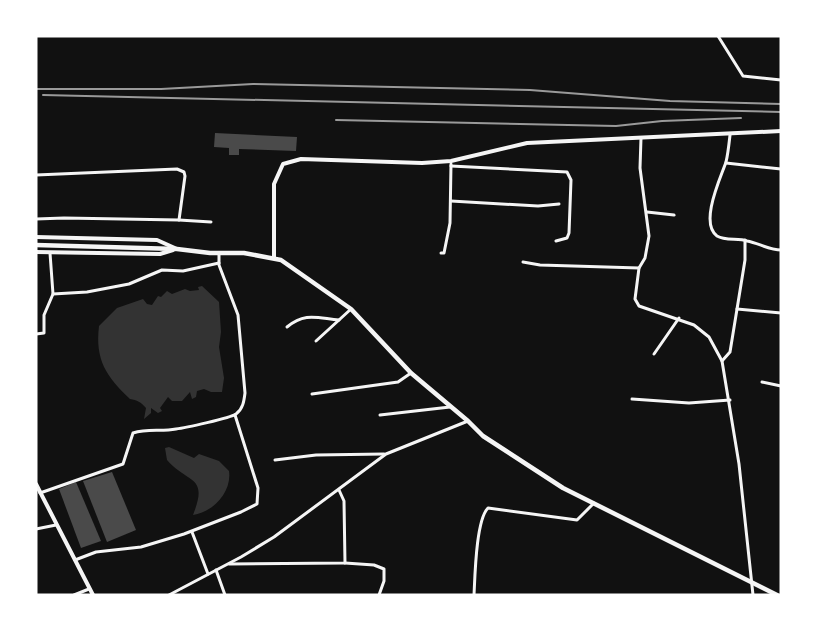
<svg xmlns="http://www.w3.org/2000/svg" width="817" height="631" viewBox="0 0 817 631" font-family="'Fira Sans Condensed',sans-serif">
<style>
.water{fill:#333}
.building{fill:#4a4a4a}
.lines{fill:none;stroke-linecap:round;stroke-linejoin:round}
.minor{stroke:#f5f5f5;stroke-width:3}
.tertiary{stroke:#f5f5f5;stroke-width:4}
.secondary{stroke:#f5f5f5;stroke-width:4.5}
.rail{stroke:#9a9a9a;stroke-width:2}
</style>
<rect width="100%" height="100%" fill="#111"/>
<g class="water">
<path d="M202,286L219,302L221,332L219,347L224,378L222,392H211L204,389L197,391L196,397L192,399L190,392L182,401H172L168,397L160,408L162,411L158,413L151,408V413L144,419L146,408C141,402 137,400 130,399C106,376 95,360 99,326L117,308L143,299L147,304L152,305L158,296L161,297L167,291L172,294L185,289L190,291L199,290L198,287Z"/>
<path d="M169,447L194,458L199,454L219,461L229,471C232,492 213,512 193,515C209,475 188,484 167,460L165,448Z"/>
</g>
<g class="building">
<polygon points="215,133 297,137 296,151 239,149 239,155 229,155 229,148 214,147"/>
<polygon points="112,472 136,530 107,542 83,481"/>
<polygon points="76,482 101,541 81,548 59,489"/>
</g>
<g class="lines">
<g class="minor">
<polyline points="718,36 743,76 781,80"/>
<path d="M730,135C729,144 728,154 726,162C721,177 699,223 717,236C725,241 738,238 747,241C758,243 770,250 781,250"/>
<polyline points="641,138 640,168 649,236 645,258 639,268 635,299 639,306 694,325 709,337 722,361 739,464 753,595"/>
<polyline points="726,163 781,169"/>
<polyline points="451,166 567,172 571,180 569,233 567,238 556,241"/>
<polyline points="36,175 177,169 184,172 185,176 179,220 64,218 36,219"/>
<polyline points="451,201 538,206 559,204"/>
<polyline points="647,212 674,215"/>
<polyline points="179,220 211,222"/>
<polyline points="441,253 444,253 450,223 451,164"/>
<polyline points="523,262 540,265 639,268"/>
<polyline points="53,294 87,292 129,284 162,270 183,271 219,263"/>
<polyline points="737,309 781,313"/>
<path d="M287,327C305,312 317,318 339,320"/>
<polyline points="36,334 44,333 44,315 53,294 50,253"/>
<polyline points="316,341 351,309"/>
<polyline points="654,354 679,318"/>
<polyline points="722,361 730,352 745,260 745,240"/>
<polyline points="762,382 781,386"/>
<polyline points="312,394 398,382 411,373"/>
<polyline points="632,399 689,403 730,400"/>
<polyline points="380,415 450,407"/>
<polyline points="275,460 316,455 384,454"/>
<path d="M40,493L123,464L133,433C148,428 161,432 176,429C185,428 230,418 236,414C243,409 244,401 245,393L238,315L219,265V253"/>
<polyline points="36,529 56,525"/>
<polyline points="192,532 208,574"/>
<polyline points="75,560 96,552 141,547 184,534 241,512 257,504 258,488 235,415"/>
<polyline points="345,563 374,565 384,569 384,581 379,595"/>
<polyline points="229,564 345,563 344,501 339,490"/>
<polyline points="216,570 225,595"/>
<polyline points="74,595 89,589"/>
<polyline points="169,595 241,557 274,537 386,454 468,421"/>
<path d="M474,595C475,576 476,520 488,508L577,520L594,503"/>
</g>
<g class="tertiary">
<polyline points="36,237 157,240 177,249"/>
<polyline points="36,252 160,254 173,250"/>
<polyline points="274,257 274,184 283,164 301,159 422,163 451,161 527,143 781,131"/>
<polyline points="36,484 93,595"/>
</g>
<polyline class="secondary" points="36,245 177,249 210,253 244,253 281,260 351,309 411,373 468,421 483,436 563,488 777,595"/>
<g class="rail">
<polyline points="36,89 161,89 253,84 530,90 670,101 781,104"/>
<polyline points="43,95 781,112"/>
<polyline points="336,120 616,126 662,121 741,118"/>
</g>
</g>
<rect width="817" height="631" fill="none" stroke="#ffffff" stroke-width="75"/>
</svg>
